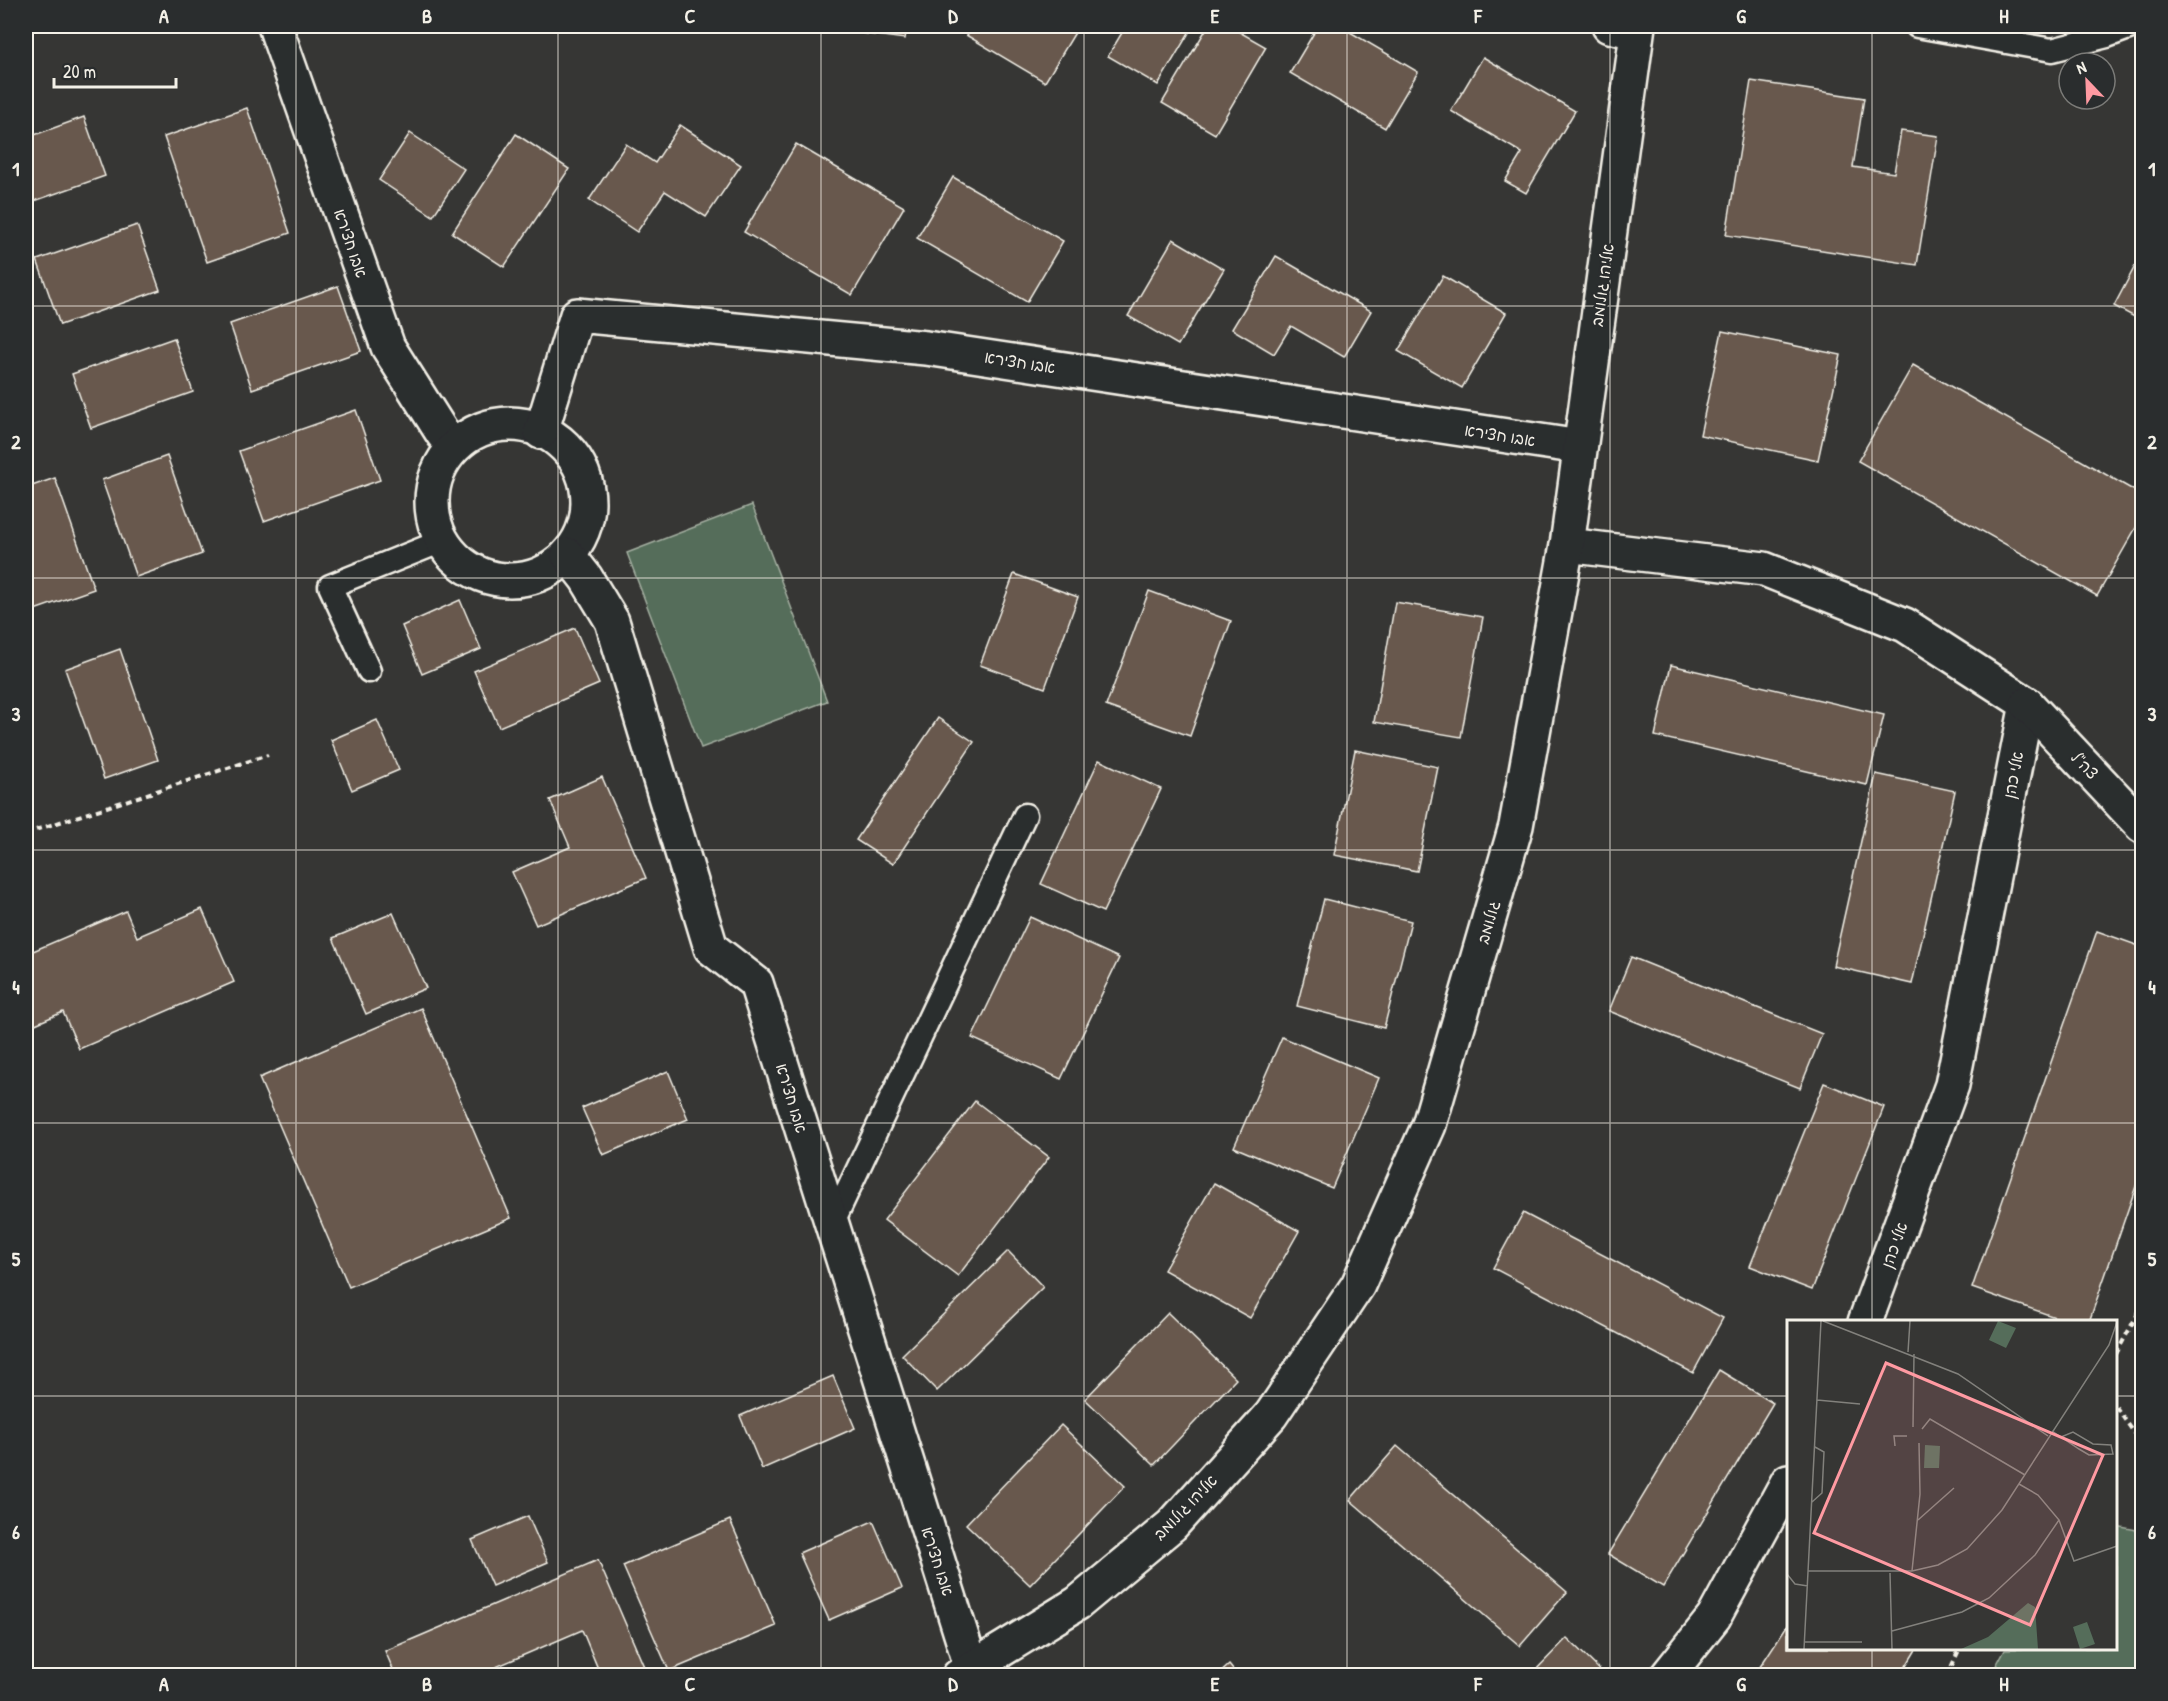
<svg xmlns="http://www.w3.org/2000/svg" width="2168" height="1701" viewBox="0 0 2168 1701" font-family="'Patrick Hand','Playpen Sans Hebrew',sans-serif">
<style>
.green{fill:#556d5a;stroke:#a4afa1;stroke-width:1.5}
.building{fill:#67594e;stroke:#f4f1e8;stroke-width:1.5}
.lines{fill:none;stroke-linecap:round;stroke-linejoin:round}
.lane-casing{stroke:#f4f1e8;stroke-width:27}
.street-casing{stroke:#f4f1e8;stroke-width:38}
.secondary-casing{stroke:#f4f1e8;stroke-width:38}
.path{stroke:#f4f1e8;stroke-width:4;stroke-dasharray:6 4.5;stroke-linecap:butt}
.lane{stroke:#2a2d2e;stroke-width:22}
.street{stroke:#2a2d2e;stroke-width:33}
.secondary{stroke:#2a2d2e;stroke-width:33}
.grid{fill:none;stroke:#f4f1e8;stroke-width:1.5;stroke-opacity:0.55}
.labels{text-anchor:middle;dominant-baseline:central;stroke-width:4.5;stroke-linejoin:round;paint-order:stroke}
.street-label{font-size:16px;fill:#f4f1e8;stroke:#2a2d2e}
.inset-road{fill:none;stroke:#82817c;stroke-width:1.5}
.view{fill:#ff9aa2;fill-opacity:0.15;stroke:#ff9aa2;stroke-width:3}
.inset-edge{fill:none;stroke:#f4f1e8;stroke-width:3}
.neatline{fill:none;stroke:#f4f1e8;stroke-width:2}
.grid-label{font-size:20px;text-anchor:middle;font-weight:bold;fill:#f4f1e8}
</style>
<rect width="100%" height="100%" fill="#363634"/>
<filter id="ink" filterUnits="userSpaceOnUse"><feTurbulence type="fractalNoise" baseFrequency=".0167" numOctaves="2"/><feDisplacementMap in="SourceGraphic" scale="12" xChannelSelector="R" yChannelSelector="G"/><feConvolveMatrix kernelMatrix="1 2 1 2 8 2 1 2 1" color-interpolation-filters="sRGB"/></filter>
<g filter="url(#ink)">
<g class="green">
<polygon points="752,505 827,701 701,748 627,553"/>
<polygon points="2116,1526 2142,1531 2142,1675 1991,1675 2005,1649 2116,1648"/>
</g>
<g class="building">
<polygon points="807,26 907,26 905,39"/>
<polygon points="972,26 1079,26 1045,82 966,35"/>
<polygon points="1126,26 1193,26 1158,85 1108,56"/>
<polygon points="1208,26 1229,26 1266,47 1215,134 1162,103"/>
<polygon points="1318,26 1340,26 1418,72 1385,128 1290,73"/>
<polygon points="1483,57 1575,111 1526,193 1505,181 1522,153 1451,111"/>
<polygon points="1751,81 1864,98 1853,167 1894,173 1901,131 1938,136 1917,265 1726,235"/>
<polygon points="247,108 290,233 207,262 164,137"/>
<polygon points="84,117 105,176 26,204 26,138"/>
<polygon points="680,125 741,165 706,217 665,191 637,232 589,200 626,144 655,163"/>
<polygon points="410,133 464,169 433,216 379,180"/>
<polygon points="516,134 569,169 504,267 452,233"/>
<polygon points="796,144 904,207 852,295 744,232"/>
<polygon points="953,177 1063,241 1027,302 917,238"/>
<polygon points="137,225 160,290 60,325 37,260"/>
<polygon points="1173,239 1224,269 1178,345 1128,316"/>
<polygon points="2142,253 2142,321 2114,306"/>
<polygon points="1276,256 1371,311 1344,357 1291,326 1274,354 1232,329"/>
<polygon points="1443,276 1506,313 1462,388 1398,351"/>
<polygon points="338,286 361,351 252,389 230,324"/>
<polygon points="1722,331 1841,355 1818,460 1700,435"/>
<polygon points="174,338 193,392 91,428 72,374"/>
<polygon points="1913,365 2142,495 2142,517 2097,596 1858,461"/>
<polygon points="356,410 380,480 264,521 239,451"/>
<polygon points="167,456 202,554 136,577 102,480"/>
<polygon points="55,478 94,589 26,613 26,488"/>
<polygon points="1014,574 1078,597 1045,688 980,665"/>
<polygon points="1149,591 1231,621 1190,736 1106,706"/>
<polygon points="460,600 481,649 422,674 402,626"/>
<polygon points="1395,602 1483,617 1461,737 1374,722"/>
<polygon points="575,628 599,684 499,727 474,671"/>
<polygon points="120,649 158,760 104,779 65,669"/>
<polygon points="1671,665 1884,715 1867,785 1655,736"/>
<polygon points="938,718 974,742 893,864 856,840"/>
<polygon points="377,720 399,770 352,790 331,740"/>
<polygon points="1355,750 1438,767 1417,871 1334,855"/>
<polygon points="1099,760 1161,789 1103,912 1041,884"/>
<polygon points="1876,774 1955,791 1912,984 1833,966"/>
<polygon points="602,777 646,878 536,925 512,872 570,847 550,800"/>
<polygon points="1324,899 1411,921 1384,1028 1297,1006"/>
<polygon points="202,909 234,982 79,1049 63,1012 26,1028 26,954 126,911 137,937"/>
<polygon points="393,913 426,988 366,1014 333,938"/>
<polygon points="1030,917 1119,958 1061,1079 972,1038"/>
<polygon points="2097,931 2142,947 2142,1169 2089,1322 2069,1322 1972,1288"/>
<polygon points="1631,957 1822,1034 1800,1088 1609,1011"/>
<polygon points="421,1008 511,1218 349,1287 259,1078"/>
<polygon points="1282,1037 1379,1078 1332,1188 1234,1147"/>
<polygon points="668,1071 688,1119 603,1155 582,1108"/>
<polygon points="1824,1083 1884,1107 1812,1290 1750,1266"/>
<polygon points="975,1101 1049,1157 958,1276 884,1220"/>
<polygon points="1214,1183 1299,1231 1250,1318 1164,1270"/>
<polygon points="1523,1213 1723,1318 1693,1373 1493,1268"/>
<polygon points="1008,1251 1043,1287 937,1391 902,1355"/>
<polygon points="1168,1313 1236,1379 1154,1465 1085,1399"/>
<polygon points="1719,1370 1773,1403 1663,1587 1608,1554"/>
<polygon points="833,1376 855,1428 762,1469 740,1416"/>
<polygon points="1061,1425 1125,1486 1030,1585 966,1524"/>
<polygon points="1397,1446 1567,1592 1520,1646 1350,1500"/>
<polygon points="528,1516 548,1562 492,1586 472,1540"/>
<polygon points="730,1520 776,1626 669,1671 623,1566"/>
<polygon points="873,1521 902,1588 829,1620 799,1553"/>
<polygon points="598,1560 648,1676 601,1676 582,1630 475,1676 396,1676 385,1651"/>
<polygon points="1788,1624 1788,1648 1917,1648 1900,1676 1754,1676"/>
<polygon points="1567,1638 1606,1676 1530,1676"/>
<polygon points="1229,1665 1238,1676 1217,1676"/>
</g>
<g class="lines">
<defs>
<g id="lane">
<polyline points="1917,26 2052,50 2107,36 2134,26"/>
<polyline points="369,671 330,586 442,541"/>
<polyline points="832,1224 1025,815"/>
</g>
<g id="street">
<polyline points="275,26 388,347 443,434 455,446"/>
<polyline points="1609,26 1636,32"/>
<circle cx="510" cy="502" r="78"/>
<polyline points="541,432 577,315 926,348 1580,447"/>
<polyline points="1567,545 1764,569 1905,625 2027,704 1952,1085 1865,1322"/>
<polyline points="568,555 586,578 612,621 711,948 756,983 972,1669"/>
<polyline points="2027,704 2142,826"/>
<polyline points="1667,1676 1714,1617 1788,1481"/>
</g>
<polyline id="secondary" points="959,1676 1078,1603 1172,1525 1271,1415 1358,1285 1429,1125 1516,826 1567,545 1638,26"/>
</defs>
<use href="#lane" class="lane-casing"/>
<use href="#street" class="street-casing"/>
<use href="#secondary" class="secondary-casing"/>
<g class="path">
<polyline points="26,833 268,755"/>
<polyline points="2116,1354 2142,1306"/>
<polyline points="2116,1407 2142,1444"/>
<polyline points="1947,1676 1960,1648"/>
</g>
<use href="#lane" class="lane"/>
<use href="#street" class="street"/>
<use href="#secondary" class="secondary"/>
</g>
</g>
<path class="grid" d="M296,26V1676M558,26V1676M821,26V1676M1084,26V1676M1347,26V1676M1610,26V1676M1872,26V1322M26,306H2142M26,578H2142M26,850H2142M26,1123H2142M26,1396H1788M2116,1396H2142M1872,1648V1676"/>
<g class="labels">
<g class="street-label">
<text transform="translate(351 243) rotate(71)">אבו חצירא</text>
<text transform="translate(1602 285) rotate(-82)">אליהו גולומב</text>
<text transform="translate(1020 362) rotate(9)">אבו חצירא</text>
<text transform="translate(1500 435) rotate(9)">אבו חצירא</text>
<text transform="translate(2085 765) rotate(46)">צה"ל</text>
<text transform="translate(2013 775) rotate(-79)">אלי כהן</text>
<text transform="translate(1488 922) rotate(-74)">גולומב</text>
<text transform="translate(792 1098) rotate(73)">אבו חצירא</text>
<text transform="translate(1894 1245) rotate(-70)">אלי כהן</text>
<text transform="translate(1185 1507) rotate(-46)">אליהו גולומב</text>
<text transform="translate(938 1561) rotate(72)">אבו חצירא</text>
</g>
</g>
<g transform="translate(1787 1320)">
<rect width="330" height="330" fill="#363634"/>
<path d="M211,1L229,8L219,28L202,20ZM138,125L153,126L152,148H137ZM241,283L248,287L251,329H174L201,317ZM300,302L308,324L293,329L286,307Z" fill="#556d5a"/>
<path class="inset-road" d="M36,1L171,54L261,116M121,32L123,1M30,80L73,84M126,107L127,34M135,109L143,99L238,155M265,111L292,129L302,135L326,134L324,125L306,124L286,112L274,117M108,126L107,116H120M25,182L35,173L37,132L28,127M131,200L167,168M272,200L287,241L330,226M21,251H125L151,245L180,229L215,190L322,25L330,2M125,251L133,174L132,123M103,253L105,329M0,254L8,264L21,266M105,311L175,292L202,278L248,235L272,200L251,175L232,164M17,322H75M17,329L34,1"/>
<path class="view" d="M99,43L316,135L243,305L27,213Z"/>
<rect width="330" height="330" class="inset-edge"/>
</g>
<rect width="2168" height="1701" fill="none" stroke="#2a2d2e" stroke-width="66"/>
<g transform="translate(2087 81) rotate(337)"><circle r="28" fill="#2a2d2e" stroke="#7b7b78" stroke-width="1.5"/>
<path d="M0-4.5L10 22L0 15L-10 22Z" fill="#ff9aa2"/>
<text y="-9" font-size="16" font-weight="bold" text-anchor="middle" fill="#f4f1e8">N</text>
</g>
<path d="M54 78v9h122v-9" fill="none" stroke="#f4f1e8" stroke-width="3"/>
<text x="63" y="78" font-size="18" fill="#f4f1e8" stroke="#2a2d2e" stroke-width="4.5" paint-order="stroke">20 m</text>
<rect x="33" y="33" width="2102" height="1635" class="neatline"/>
<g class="grid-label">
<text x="164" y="23">A</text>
<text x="427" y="23">B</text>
<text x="690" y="23">C</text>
<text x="953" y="23">D</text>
<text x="1215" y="23">E</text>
<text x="1478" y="23">F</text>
<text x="1741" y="23">G</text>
<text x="2004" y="23">H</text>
<text x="16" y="176">1</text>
<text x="2152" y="176">1</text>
<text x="16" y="449">2</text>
<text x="2152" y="449">2</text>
<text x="16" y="721">3</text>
<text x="2152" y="721">3</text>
<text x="16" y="994">4</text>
<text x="2152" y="994">4</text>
<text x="16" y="1266">5</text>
<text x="2152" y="1266">5</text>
<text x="16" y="1539">6</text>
<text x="2152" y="1539">6</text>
<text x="164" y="1691">A</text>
<text x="427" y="1691">B</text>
<text x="690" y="1691">C</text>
<text x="953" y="1691">D</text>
<text x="1215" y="1691">E</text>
<text x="1478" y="1691">F</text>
<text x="1741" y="1691">G</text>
<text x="2004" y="1691">H</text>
</g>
</svg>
